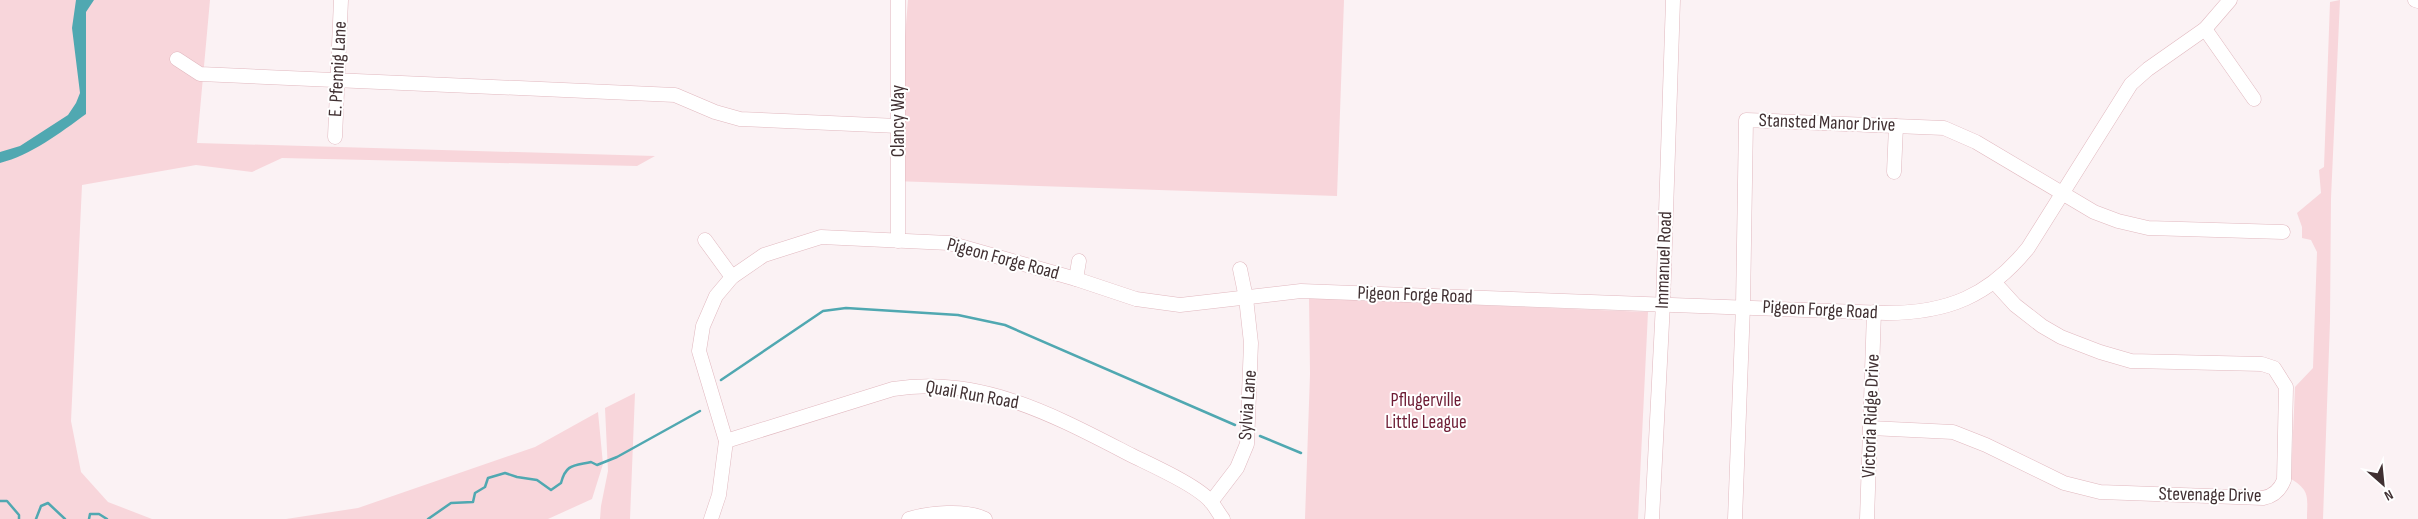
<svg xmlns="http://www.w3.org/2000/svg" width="2418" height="519" viewBox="0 0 2418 519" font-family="'Sofia Sans Condensed',sans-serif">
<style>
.green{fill:#f8d6db}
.water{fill:#50a8b1}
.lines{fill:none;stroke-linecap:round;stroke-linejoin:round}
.stream{stroke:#50a8b1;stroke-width:2.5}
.minor-casing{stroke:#e1b8bf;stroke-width:15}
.minor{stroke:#fff;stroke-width:14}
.labels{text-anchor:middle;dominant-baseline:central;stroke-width:4;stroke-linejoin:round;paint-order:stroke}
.street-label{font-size:19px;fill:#403032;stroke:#fff}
.park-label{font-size:19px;fill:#6d1c34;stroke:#fff}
</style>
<rect width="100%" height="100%" fill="#fbf2f4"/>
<g class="green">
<polygon points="0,0 210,0 197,143 655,156 637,166 282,158 252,172 196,165 82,185 71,421 81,472 108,502 152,519 0,519"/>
<polygon points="908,0 1344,0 1337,196 893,181"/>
<path d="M2340,0L2331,198L2330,321L2323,519H2307C2307,498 2311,491 2291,479L2295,387L2313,368L2317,252L2311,240L2302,238V227L2297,213L2321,193L2319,170L2324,167L2330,2Z"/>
<polygon points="1309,298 1648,312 1638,519 1305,519 1310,374"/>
<polygon points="635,393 630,519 600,519 601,506 608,471 605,408"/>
<polygon points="598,412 603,464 592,499 548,519 286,519 358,508 535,447"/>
</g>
<path class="water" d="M76,0H94L86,12V114C60,133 31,155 0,163V152L20,146L68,115L76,103L80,93L72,28Z"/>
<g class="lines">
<g class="stream">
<polyline points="721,380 823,311 846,308 958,315 1005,325 1235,425"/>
<polyline points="1260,436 1301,453"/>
<polyline points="0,501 7,501 19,515 19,519"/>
<polyline points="36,519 41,506 48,503 65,519"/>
<polyline points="89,519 90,514 99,514 107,519"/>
<path d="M428,519L451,503L473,502L475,493L485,487L488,478L505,473L517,477L537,480L551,490L561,483C566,464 573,466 591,462L597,465L617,457L700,411"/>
</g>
<defs>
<g id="minor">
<polyline points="2415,0 2418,1"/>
<polyline points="2205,29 2254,99"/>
<polyline points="177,59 200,74 675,95 715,112 740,119 898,126"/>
<polyline points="335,137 341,0"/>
<polyline points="1894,172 1896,126"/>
<polyline points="705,240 732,277"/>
<polyline points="898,241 898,0"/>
<polyline points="1076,279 1079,261"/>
<path d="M1870,428L1953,432L1986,445L2064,483L2100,492L2263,498C2274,496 2280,490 2284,480L2286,387L2274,368L2262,364L2131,361L2100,352L2061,337L2042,326L2015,305L1995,283"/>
<path d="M726,441L893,389C981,375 1055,416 1131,455C1151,465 1199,486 1212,503C1216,508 1219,514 1223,519"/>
<polyline points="1211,502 1237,468 1247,444 1251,343 1246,298 1240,269"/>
<path d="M711,519L719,495L726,441L699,351L703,326L716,296L732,277L764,255L821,237L949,243L1076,279L1136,299L1180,305L1301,291L1886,313C1948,313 1989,296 2028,248L2131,84L2148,69L2205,29L2230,0"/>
<path d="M909,519C928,513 966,509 985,519"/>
<polyline points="1652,519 1663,303 1673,0"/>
<polyline points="1735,519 1743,306 1746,120 1944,128 1976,142 2094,212 2118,221 2148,228 2283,232"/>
<polyline points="1867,519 1874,312"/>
</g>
</defs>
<use href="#minor" class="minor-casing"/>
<use href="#minor" class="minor"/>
</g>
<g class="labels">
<g class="street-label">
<text transform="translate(338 69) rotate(-87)">E. Pfennig Lane</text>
<text transform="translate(898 121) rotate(-90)">Clancy Way</text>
<text transform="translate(1827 123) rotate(2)">Stansted Manor Drive</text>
<text transform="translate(1003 259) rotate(15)">Pigeon Forge Road</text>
<text transform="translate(1664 260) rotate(-88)">Immanuel Road</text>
<text transform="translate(1415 295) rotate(2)">Pigeon Forge Road</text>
<text transform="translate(1820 310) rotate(3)">Pigeon Forge Road</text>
<text transform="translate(972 395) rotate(10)">Quail Run Road</text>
<text transform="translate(1248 405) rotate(-86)">Sylvia Lane</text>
<text transform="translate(1871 416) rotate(-88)">Victoria Ridge Drive</text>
<text transform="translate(2210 495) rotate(1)">Stevenage Drive</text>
</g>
<g class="park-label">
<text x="1426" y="400">Pflugerville<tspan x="1426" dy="22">Little League</tspan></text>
</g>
</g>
<g transform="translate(2383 484) rotate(153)" stroke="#ffffff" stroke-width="4" paint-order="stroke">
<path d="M0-4L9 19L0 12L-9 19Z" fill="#403032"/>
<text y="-8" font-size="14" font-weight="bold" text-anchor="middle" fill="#403032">N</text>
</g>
</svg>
